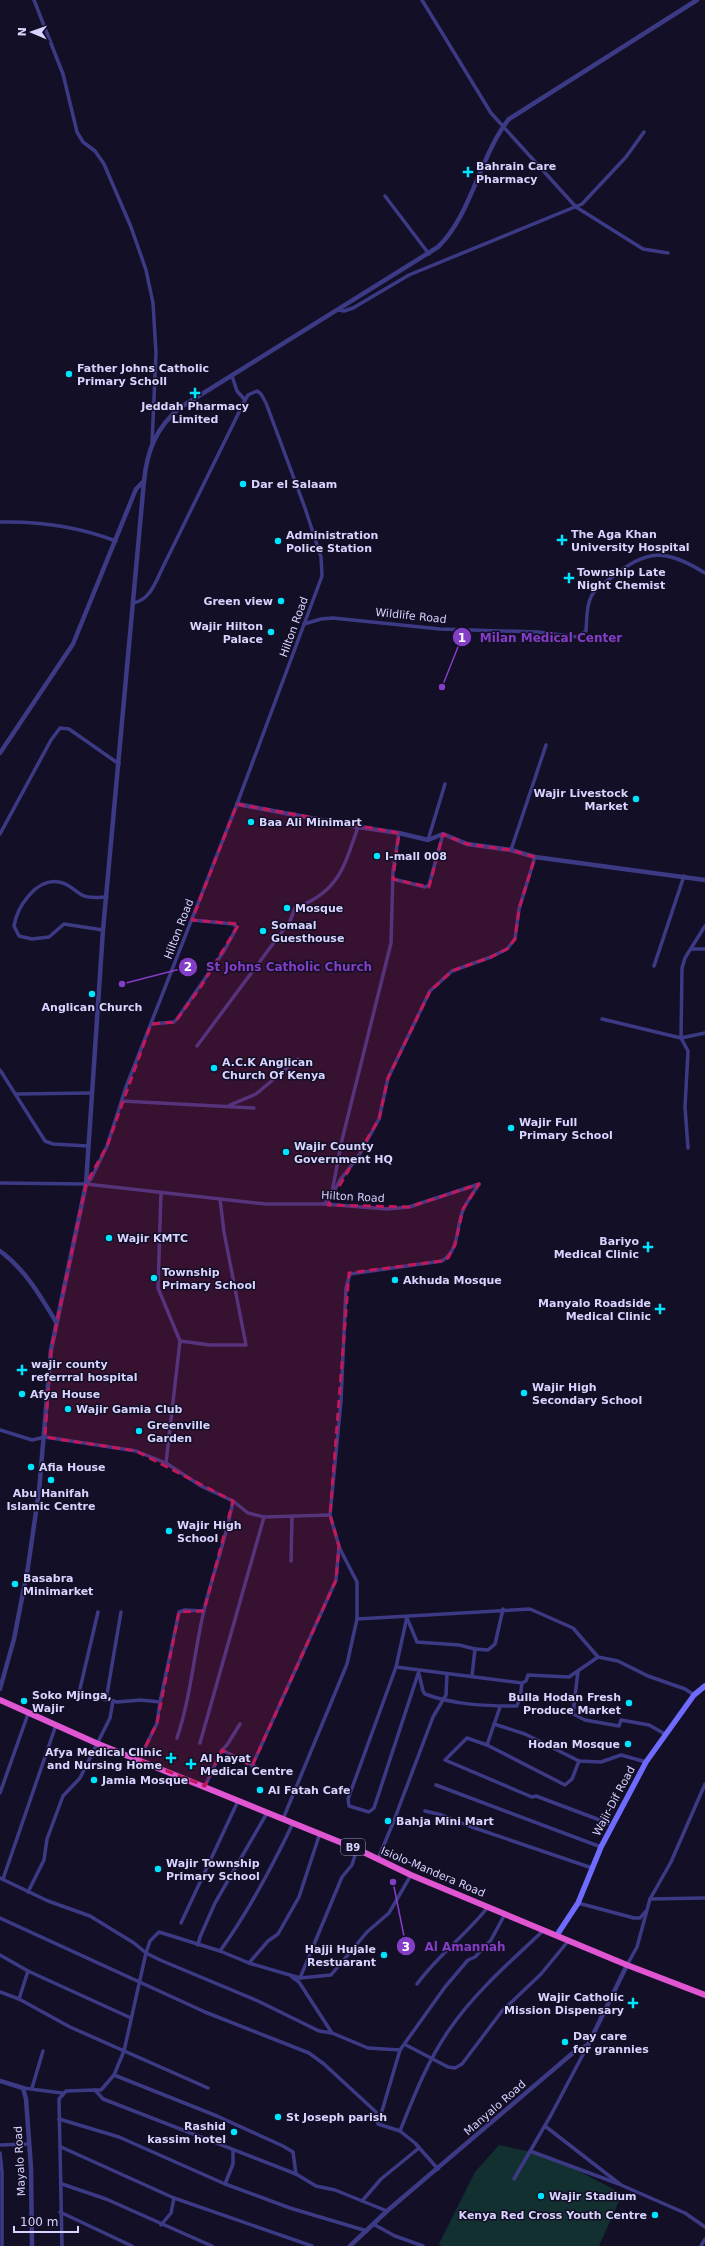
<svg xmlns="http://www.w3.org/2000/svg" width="705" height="2246" viewBox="0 0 705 2246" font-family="'DejaVu Sans',sans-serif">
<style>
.green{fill:#12302f}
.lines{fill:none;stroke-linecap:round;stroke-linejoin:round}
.minor{stroke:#3d3a85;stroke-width:3.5}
.tertiary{stroke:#3d3a85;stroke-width:4.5}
.secondary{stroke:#6f6bff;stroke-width:5.5}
.trunk{stroke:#e055d1;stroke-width:6}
.marked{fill:#c2185b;fill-opacity:0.2;stroke:#c2185b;stroke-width:3;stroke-dasharray:8 5;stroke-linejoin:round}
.poi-dot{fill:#00e5ff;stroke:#130f26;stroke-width:1.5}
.labels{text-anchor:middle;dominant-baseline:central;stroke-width:3;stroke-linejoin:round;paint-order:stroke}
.shield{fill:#130f26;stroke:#9e99be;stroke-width:1}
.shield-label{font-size:10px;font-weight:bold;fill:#d9d4ff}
.poi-label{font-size:11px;font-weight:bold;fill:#d9d4ff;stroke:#130f26;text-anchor:start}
.street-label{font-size:11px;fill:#d9d4ff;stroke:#130f26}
.leader{fill:none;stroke:#843dc5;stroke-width:1.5}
.callout-dot{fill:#843dc5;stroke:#130f26;stroke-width:1.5}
.mark-label{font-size:12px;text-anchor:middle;font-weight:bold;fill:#fff}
.callout-label{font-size:12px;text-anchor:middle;font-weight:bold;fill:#843dc5;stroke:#130f26;stroke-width:3;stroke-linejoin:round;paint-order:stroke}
</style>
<rect width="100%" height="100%" fill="#130f26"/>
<polygon class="green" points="499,2145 541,2154 575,2169 619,2192 620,2199 599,2246 441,2246 439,2244 475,2172"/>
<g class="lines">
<g class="minor">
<polyline points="34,0 63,74 77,132 83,142 95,151 104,164 131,227 146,270 153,303 156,353 152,444"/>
<polyline points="422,0 491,113 576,207 643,249 668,253"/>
<polyline points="385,196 429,254"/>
<polyline points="338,310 344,311 353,308 409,275 582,204 626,157 644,132"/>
<path d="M0,522C41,521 77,526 116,541"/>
<path d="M133,603C150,600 155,583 162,569L245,400"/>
<path d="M304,624L321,619L333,618L440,629L538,632L578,637L586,631C587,620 586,606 591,597C594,589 604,583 611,578C647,548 666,549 705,573"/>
<polyline points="0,834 51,740 60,728 69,729 119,764"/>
<polyline points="428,840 445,784"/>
<polyline points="511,850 546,745"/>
<polyline points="393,879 425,887 429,885 443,834"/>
<path d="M103,930L64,924L49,937L32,939L19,936L14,926C17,907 36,878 59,882C68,883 75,891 82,895C89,899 100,897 107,897"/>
<polyline points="692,949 705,949"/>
<polyline points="654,966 684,876"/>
<polyline points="602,1019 681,1038 705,1033"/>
<polyline points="151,1024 174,1022 177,1019 224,951 237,927 233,924 192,920"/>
<path d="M197,1046L290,921L295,908C339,892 344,867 358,827"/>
<polyline points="0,1070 45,1141 53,1144 88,1146"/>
<polyline points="16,1094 91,1093"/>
<polyline points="122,1101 254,1108"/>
<polyline points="230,1105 256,1094 298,1059"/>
<polyline points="688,1148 685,1107 688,1051 681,1038 682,968 685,958 705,926"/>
<polyline points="0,1183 86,1184 266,1204 324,1204 387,1209 409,1207 479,1184"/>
<polyline points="86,1184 91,1179 107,1146 126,1087 237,804 322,576 321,557 305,508 266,403 261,394 257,391 248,395 245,400 237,391 232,376"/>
<polyline points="161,1193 158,1288 180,1341 166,1463"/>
<polyline points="331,1197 340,1180 358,1157 379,1119 388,1078 430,991 452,971 491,957 507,949 515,939 519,909 535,857"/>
<polyline points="324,1204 331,1197 342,1140 391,943 393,871 399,833"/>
<polyline points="180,1341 210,1345 246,1345 224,1232 220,1199"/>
<path d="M0,1430L32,1440L45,1437L136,1451L166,1463L201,1486L233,1501C226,1539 213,1573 204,1610C194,1653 191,1696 177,1738"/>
<polyline points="233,1501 248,1513 264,1517 330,1515 339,1546 336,1580 252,1766"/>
<path d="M330,1515L341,1401L346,1288L350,1274L442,1261C461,1249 455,1226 464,1208C468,1200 474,1192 479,1184"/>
<polyline points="339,1547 357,1582 357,1619"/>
<polyline points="291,1561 292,1517"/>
<polyline points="98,1612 79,1693 117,1702 141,1700 160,1702 157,1723 139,1760"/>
<polyline points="407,1617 396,1667 348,1799 349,1806 369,1812 374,1808 419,1671"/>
<polyline points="407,1618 417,1642 459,1645 475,1649"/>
<polyline points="396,1667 522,1683 526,1681 528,1675 569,1677 598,1657"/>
<polyline points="578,1671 573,1714 585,1720 619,1726 621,1720 649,1725 665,1734"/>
<path d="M419,1674L423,1691L425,1694C454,1705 486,1706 517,1706L520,1698L522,1683"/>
<polyline points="472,1676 475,1649 488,1650 495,1644 503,1609"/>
<polyline points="106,1700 121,1612"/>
<polyline points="160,1702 179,1612 185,1610 204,1611"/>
<polyline points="500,1707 487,1745 467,1738 445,1760 532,1797 536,1796 613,1825"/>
<polyline points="494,1724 525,1734 579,1761 601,1762 621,1755 646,1762"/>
<polyline points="200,1743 264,1517"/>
<polyline points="487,1745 565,1785 572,1779 579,1761"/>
<polyline points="222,1750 270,1774"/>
<polyline points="436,1785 601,1847"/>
<polyline points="205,1786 222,1750 227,1745 240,1724"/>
<polyline points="0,1793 28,1714"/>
<polyline points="425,1811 442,1815 469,1826 592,1868"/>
<polyline points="283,1819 347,1664 357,1619 530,1609 573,1628 598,1657 618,1661 648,1676 685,1689 694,1695"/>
<polyline points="378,1859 393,1823 433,1717 446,1695 447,1674"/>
<polyline points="0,1878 48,1901 90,1916 134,1943 146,1953 160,1960 258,2001 319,2031 332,2033"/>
<polyline points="3,1879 56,1725"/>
<polyline points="28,1892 44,1860 47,1839 63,1796 80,1778 110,1718 113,1701"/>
<polyline points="650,1899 705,1898"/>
<polyline points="578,1903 634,1918 640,1918 645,1912"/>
<polyline points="0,1918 205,2012 309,2053 324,2064 376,2112 378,2124 400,2131 415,2143 438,2169"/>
<polyline points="181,1923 238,1801"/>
<polyline points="198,1945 200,1937 215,1903 267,1813"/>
<path d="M220,1951C249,1911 272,1867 293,1823"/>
<polyline points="0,1955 28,1971 131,2018"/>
<polyline points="249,1963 268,1941 278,1934 299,1897 320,1833"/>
<polyline points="627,1965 637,1947 650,1899 671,1862 705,1784"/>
<polyline points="292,1977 299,1982 332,2033 368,2048 400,2050"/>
<polyline points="300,1978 342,1877 352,1865 357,1849"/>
<path d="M417,1984C438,1955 466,1935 488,1907"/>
<polyline points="0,1992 19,1999 70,2027 208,2088"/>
<polyline points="19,1999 28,1971"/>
<polyline points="406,2045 448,2067 455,2068 462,2064 502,2011 541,1974 569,1940"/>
<polyline points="114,2075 217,2116 283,2146 293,2152 296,2174"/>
<polyline points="23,2088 62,2093"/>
<polyline points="32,2088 43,2051"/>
<polyline points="95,2090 101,2090 114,2075 124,2051 146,1953 150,1941 159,1932 220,1951 249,1963 300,1978 331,1975 367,1932 389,1913 411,1875"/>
<polyline points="59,2119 119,2137 225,2184 290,2208 367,2231"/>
<polyline points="379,2121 400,2050 445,1987 468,1960 475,1957 491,1940 505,1914"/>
<polyline points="545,2126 621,2185 685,2213 705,2227"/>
<path d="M400,2131C414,2096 427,2062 449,2030C475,1992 511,1961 544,1930"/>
<polyline points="0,2145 28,2144"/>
<polyline points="61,2147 174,2198 312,2246"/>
<polyline points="530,2151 619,2184"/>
<polyline points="0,2153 2,2172 2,2246"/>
<polyline points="514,2179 551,2115 588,2045"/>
<polyline points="62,2184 106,2199 212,2246"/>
<polyline points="225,2184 233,2164 233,2151"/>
<polyline points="362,2201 381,2179 419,2148"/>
<polyline points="60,2212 132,2246"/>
<polyline points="161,2225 171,2213 174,2198"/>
<polyline points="375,2225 395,2236 423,2246"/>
<polyline points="62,2246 59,2099 66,2091 95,2090 103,2099 296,2174 316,2186 335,2190 387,2211"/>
<polyline points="701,2246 705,2239"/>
</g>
<g class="tertiary">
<polyline points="0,753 73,644 136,489 144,481"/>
<polyline points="237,804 358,827 399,833 428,840 443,834 467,844 511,850 535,857 705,880"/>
<path d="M0,1251C25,1269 41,1297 56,1322"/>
<path d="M0,1689L14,1639L28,1567L39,1491L51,1350L86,1184L103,930L144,481C147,451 156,427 181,407L438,247C471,216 480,155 509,119L697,0"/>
<polyline points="0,2081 23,2088 26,2099 31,2168 32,2246"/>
<polyline points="350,2246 387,2211 574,2052 588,2045 627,1965"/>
</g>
<polyline class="secondary" points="557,1935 578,1903 601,1847 646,1762 694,1695 705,1686"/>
<polyline class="trunk" points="0,1700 96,1743 357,1849 411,1875 627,1965 705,1995"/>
</g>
<path class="marked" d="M237,804L399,833L393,879L429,887L443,834L467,844L511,850L535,857L519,909L515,939L507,949L491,957L452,971L430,991L388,1078L379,1119L328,1205L409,1207L479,1184L463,1209L455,1245L448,1258L442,1261L349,1273L330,1515L339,1546L336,1580L252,1766L222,1750L205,1786L139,1760L157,1723L179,1612L204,1611L233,1501L136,1451L45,1437L51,1350L86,1184L107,1146L151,1024L175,1022L200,988L239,924L192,920Z"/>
<g class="poi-dot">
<path d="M466 166h4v4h4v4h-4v4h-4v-4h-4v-4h4z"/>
<circle cx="69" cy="374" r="4"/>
<path d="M193 387h4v4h4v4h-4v4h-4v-4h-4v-4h4z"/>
<circle cx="243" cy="484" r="4"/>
<path d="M560 534h4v4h4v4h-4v4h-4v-4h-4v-4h4z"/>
<circle cx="278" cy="541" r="4"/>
<path d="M567 572h4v4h4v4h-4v4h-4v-4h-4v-4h4z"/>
<circle cx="281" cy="601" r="4"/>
<circle cx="271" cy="632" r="4"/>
<circle cx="636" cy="799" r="4"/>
<circle cx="251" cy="822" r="4"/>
<circle cx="377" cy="856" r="4"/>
<circle cx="287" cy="908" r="4"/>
<circle cx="263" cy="931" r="4"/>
<circle cx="92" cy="994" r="4"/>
<circle cx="214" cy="1068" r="4"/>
<circle cx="511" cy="1128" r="4"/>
<circle cx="286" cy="1152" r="4"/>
<circle cx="109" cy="1238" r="4"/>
<path d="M646 1241h4v4h4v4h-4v4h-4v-4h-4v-4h4z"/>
<circle cx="154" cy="1278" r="4"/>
<circle cx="395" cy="1280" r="4"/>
<path d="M658 1303h4v4h4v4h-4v4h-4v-4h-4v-4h4z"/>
<path d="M20 1364h4v4h4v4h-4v4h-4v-4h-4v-4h4z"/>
<circle cx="524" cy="1393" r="4"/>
<circle cx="22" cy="1394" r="4"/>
<circle cx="68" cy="1409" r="4"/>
<circle cx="139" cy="1431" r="4"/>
<circle cx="31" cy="1467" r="4"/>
<circle cx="51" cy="1480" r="4"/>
<circle cx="169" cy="1531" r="4"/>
<circle cx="15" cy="1584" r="4"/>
<circle cx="24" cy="1701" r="4"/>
<circle cx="629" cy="1703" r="4"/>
<circle cx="628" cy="1744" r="4"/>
<path d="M169 1752h4v4h4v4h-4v4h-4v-4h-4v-4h4z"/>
<path d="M189 1758h4v4h4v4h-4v4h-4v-4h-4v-4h4z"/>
<circle cx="94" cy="1780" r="4"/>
<circle cx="260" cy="1790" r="4"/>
<circle cx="388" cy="1821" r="4"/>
<circle cx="158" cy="1869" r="4"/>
<circle cx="384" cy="1955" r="4"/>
<path d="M631 1997h4v4h4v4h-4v4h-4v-4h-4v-4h4z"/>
<circle cx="565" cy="2042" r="4"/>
<circle cx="278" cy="2117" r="4"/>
<circle cx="234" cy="2132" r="4"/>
<circle cx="541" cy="2196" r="4"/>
<circle cx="655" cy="2215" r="4"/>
</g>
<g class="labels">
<rect class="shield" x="341" y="1839" width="24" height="16" rx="3"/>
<g class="shield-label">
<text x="353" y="1847">B9</text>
</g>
<g class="poi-label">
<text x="476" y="166">Bahrain Care<tspan x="476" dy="13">Pharmacy</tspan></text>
<text x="77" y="368">Father Johns Catholic<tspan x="77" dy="13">Primary Scholl</tspan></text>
<text x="195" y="406" text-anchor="middle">Jeddah Pharmacy<tspan x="195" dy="13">Limited</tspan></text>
<text x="251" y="484">Dar el Salaam</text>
<text x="571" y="534">The Aga Khan<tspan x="571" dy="13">University Hospital</tspan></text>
<text x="286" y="535">Administration<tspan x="286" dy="13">Police Station</tspan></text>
<text x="577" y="572">Township Late<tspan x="577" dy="13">Night Chemist</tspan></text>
<text x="273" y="601" text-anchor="end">Green view</text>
<text x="263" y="626" text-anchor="end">Wajir Hilton<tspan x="263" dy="13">Palace</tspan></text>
<text x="628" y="793" text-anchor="end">Wajir Livestock<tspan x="628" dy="13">Market</tspan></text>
<text x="259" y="822">Baa Ali Minimart</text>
<text x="385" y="856">I-mall 008</text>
<text x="295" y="908">Mosque</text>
<text x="271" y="925">Somaal<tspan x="271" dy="13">Guesthouse</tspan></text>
<text x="92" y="1007" text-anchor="middle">Anglican Church</text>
<text x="222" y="1062">A.C.K Anglican<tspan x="222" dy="13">Church Of Kenya</tspan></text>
<text x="519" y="1122">Wajir Full<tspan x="519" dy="13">Primary School</tspan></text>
<text x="294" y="1146">Wajir County<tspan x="294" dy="13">Government HQ</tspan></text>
<text x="117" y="1238">Wajir KMTC</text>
<text x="639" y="1241" text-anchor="end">Bariyo<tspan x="639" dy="13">Medical Clinic</tspan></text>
<text x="162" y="1272">Township<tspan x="162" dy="13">Primary School</tspan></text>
<text x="403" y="1280">Akhuda Mosque</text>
<text x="651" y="1303" text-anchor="end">Manyalo Roadside<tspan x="651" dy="13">Medical Clinic</tspan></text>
<text x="31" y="1364">wajir county<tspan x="31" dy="13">referrral hospital</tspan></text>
<text x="532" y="1387">Wajir High<tspan x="532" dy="13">Secondary School</tspan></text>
<text x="30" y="1394">Afya House</text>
<text x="76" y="1409">Wajir Gamia Club</text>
<text x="147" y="1425">Greenville<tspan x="147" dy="13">Garden</tspan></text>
<text x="39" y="1467">Afia House</text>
<text x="51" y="1493" text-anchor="middle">Abu Hanifah<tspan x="51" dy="13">Islamic Centre</tspan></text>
<text x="177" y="1525">Wajir High<tspan x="177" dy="13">School</tspan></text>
<text x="23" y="1578">Basabra<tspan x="23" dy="13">Minimarket</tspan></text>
<text x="32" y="1695">Soko Mjinga,<tspan x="32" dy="13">Wajir</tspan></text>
<text x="621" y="1697" text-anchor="end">Bulla Hodan Fresh<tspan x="621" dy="13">Produce Market</tspan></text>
<text x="620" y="1744" text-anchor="end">Hodan Mosque</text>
<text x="162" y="1752" text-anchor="end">Afya Medical Clinic<tspan x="162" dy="13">and Nursing Home</tspan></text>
<text x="200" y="1758">Al hayat<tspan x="200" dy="13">Medical Centre</tspan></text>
<text x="102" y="1780">Jamia Mosque</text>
<text x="268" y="1790">Al Fatah Cafe</text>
<text x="396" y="1821">Bahja Mini Mart</text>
<text x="166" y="1863">Wajir Township<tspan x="166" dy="13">Primary School</tspan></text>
<text x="376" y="1949" text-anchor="end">Hajji Hujale<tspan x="376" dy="13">Restuarant</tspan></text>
<text x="624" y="1997" text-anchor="end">Wajir Catholic<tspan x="624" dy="13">Mission Dispensary</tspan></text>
<text x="573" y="2036">Day care<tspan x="573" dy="13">for grannies</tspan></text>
<text x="286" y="2117">St Joseph parish</text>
<text x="226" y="2126" text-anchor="end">Rashid<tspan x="226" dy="13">kassim hotel</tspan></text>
<text x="549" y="2196">Wajir Stadium</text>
<text x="647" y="2215" text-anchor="end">Kenya Red Cross Youth Centre</text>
</g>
<g class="street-label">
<text transform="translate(411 616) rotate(6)">Wildlife Road</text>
<text transform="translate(294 627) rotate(-70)">Hilton Road</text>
<text transform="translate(179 929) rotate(-69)">Hilton Road</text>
<text transform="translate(353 1197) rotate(3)">Hilton Road</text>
<text transform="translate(614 1801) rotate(-62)">Wajir-Dif Road</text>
<text transform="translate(433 1872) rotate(23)">Isiolo-Mandera Road</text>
<text transform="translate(495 2108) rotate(-41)">Manyalo Road</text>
<text transform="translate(20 2161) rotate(-93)">Mayalo Road</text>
</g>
</g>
<path class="leader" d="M442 687L462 637M122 984L188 967M393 1882L406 1946"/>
<g class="callout-dot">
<circle cx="442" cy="687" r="4"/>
<circle cx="122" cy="984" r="4"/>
<circle cx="393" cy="1882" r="4"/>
<circle cx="462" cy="637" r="10"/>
<circle cx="188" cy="967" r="10"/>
<circle cx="406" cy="1946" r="10"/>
</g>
<g class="mark-label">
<text x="462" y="642">1</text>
<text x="188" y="971">2</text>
<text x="406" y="1951">3</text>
</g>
<g class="callout-label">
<text x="551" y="642">Milan Medical Center</text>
<text x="289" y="971">St Johns Catholic Church</text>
<text x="465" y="1951">Al Amannah</text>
</g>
<g transform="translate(32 32) rotate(272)" stroke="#130f26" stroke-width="3" paint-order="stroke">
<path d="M0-3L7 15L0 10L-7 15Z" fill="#d9d4ff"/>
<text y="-6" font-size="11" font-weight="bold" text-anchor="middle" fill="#d9d4ff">N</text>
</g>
<path d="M14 2226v6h64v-6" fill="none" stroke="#d9d4ff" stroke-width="2"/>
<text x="20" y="2226" font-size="12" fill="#d9d4ff" stroke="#130f26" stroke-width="3" paint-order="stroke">100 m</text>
</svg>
